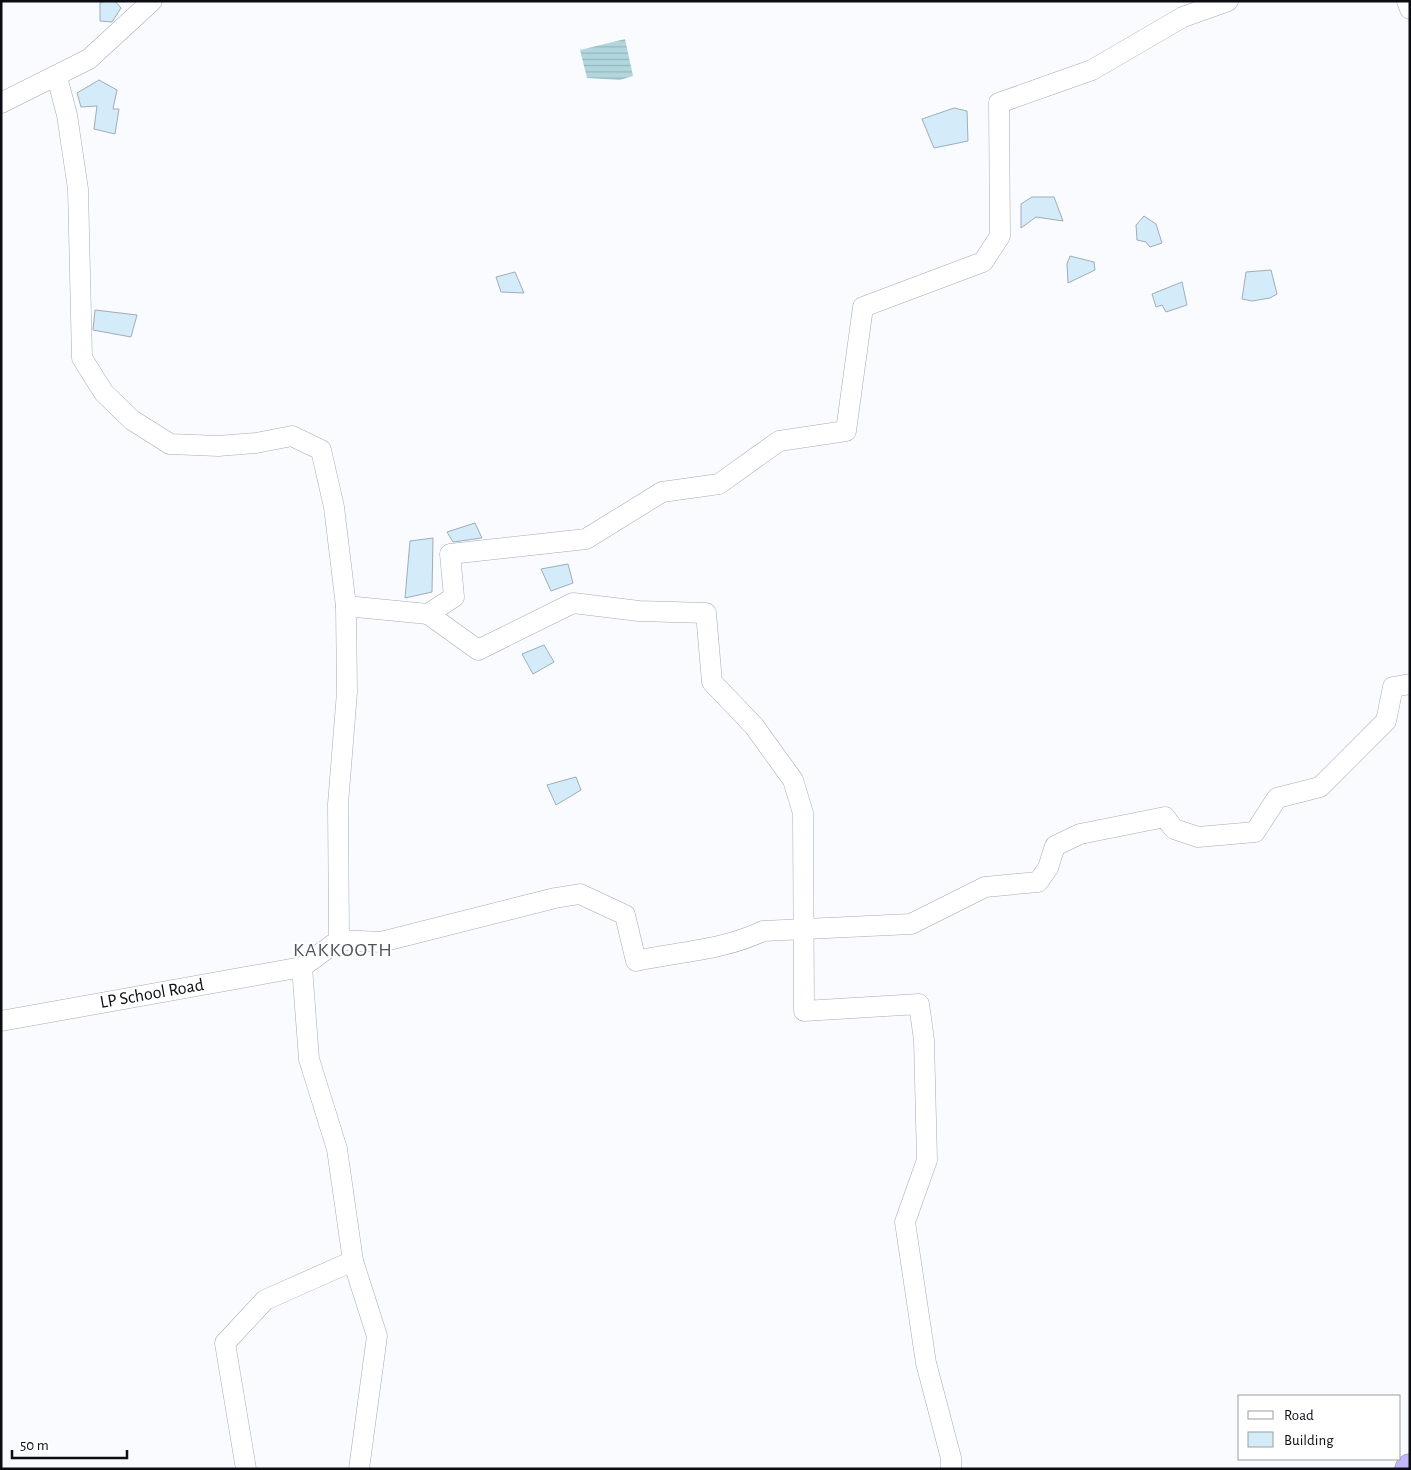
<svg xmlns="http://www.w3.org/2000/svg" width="1411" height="1470" viewBox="0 0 1411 1470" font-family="'Alegreya Sans',sans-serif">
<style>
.water{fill:url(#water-rules)}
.building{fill:#d4ebfa;stroke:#9fadb7}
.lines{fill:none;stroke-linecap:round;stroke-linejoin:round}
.minor-casing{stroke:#a4abb9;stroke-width:21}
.highway-casing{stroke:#837ca9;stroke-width:29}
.minor{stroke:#fff;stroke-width:20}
.highway{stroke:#c4b8fb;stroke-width:28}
.labels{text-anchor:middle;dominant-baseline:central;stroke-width:4;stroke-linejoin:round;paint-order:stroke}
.street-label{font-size:18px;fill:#0b0d12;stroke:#fff}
.quarter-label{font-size:20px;letter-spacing:1px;fill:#4f5562;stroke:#fff}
</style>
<defs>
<pattern id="water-rules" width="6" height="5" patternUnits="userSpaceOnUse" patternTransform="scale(1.25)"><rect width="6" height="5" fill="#b1d6dd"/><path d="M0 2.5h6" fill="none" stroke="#97b6bd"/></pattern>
</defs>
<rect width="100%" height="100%" fill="#f9fbfe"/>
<polygon class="water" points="625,39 633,76 620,80 587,78 580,50"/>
<g class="building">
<polygon points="105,1 115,1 121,8 112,22 100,21 100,3"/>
<polygon points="99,80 117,90 113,109 119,109 115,134 94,129 97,106 81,107 77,93"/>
<polygon points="954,108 967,111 968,141 934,148 922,119"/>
<polygon points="1032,197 1054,197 1063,221 1036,217 1021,228 1021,204"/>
<polygon points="1144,216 1156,224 1162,243 1150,247 1146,242 1137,240 1136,225"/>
<polygon points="1070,256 1094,262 1095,270 1068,283 1067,264"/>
<polygon points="1271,270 1277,294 1270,298 1252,301 1242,299 1246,272"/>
<polygon points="515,272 524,293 501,292 496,277"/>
<polygon points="1182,282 1187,305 1166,312 1162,305 1156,307 1152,294"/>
<polygon points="95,310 137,315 131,337 93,330"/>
<polygon points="475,523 482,538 453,542 447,532"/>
<polygon points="433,538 432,592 405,598 410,541"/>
<polygon points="568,564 573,583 551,591 541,569"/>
<polygon points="544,645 554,662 533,674 522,654"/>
<polygon points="576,777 581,790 556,805 547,785"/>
</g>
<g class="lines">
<defs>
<g id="minor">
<polyline points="1407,1 1410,9"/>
<polyline points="57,77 67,115 78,189 82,358 104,393 132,420 170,444 218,446 256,443 292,436 321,450 334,507 346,606"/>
<polyline points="1,103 89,59 152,1"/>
<polyline points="428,614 478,650 573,603 639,611 706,613 712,682 754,726 793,780 803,813 804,1011 919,1004 924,1040 927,1160 905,1222 926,1363 951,1458 951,1469"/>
<path d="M339,940L381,942L555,898L580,894L625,915L636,961C678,952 724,950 763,931L911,924L985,887L1038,882L1048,868L1055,846L1080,834L1165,817L1174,829L1198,837L1255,832L1277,798L1320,787L1386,721L1393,687L1410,684"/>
<polyline points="1,1021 302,967"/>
<polyline points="353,1261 377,1336 359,1469"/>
<polyline points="246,1469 225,1343 265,1300 353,1261 337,1149 309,1059 302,967 339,940 338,804 347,692 346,606 428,614 454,597 450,554 586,539 662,492 719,484 779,441 846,431 863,307 983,262 1000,236 999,103 1092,70 1183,17 1228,1"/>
</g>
<polyline id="highway" points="1409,1469 1410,1468"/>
</defs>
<use href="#minor" class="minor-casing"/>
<use href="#highway" class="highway-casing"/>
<use href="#minor" class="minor"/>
<use href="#highway" class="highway"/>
</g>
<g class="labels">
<g class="street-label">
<text transform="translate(152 994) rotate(-10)">LP School Road</text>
</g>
<g class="quarter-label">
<text x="343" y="950">KAKKOOTH</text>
</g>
</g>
<rect width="1411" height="1470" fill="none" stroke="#0b0d12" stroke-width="5"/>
<rect x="1238" y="1395" width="162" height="65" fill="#ffffff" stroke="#9d9ea0"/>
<rect x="1248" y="1411" width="25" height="8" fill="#ffffff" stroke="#9d9ea0"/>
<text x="1284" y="1420" font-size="15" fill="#0b0d12">Road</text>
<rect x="1248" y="1432" width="25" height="15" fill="#d4ebfa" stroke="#9d9ea0"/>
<text x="1284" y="1445" font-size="15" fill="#0b0d12">Building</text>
<path d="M12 1450v8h115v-8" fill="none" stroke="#0b0d12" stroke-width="2.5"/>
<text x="20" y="1450" font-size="15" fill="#0b0d12" stroke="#ffffff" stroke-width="4" paint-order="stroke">50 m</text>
</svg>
